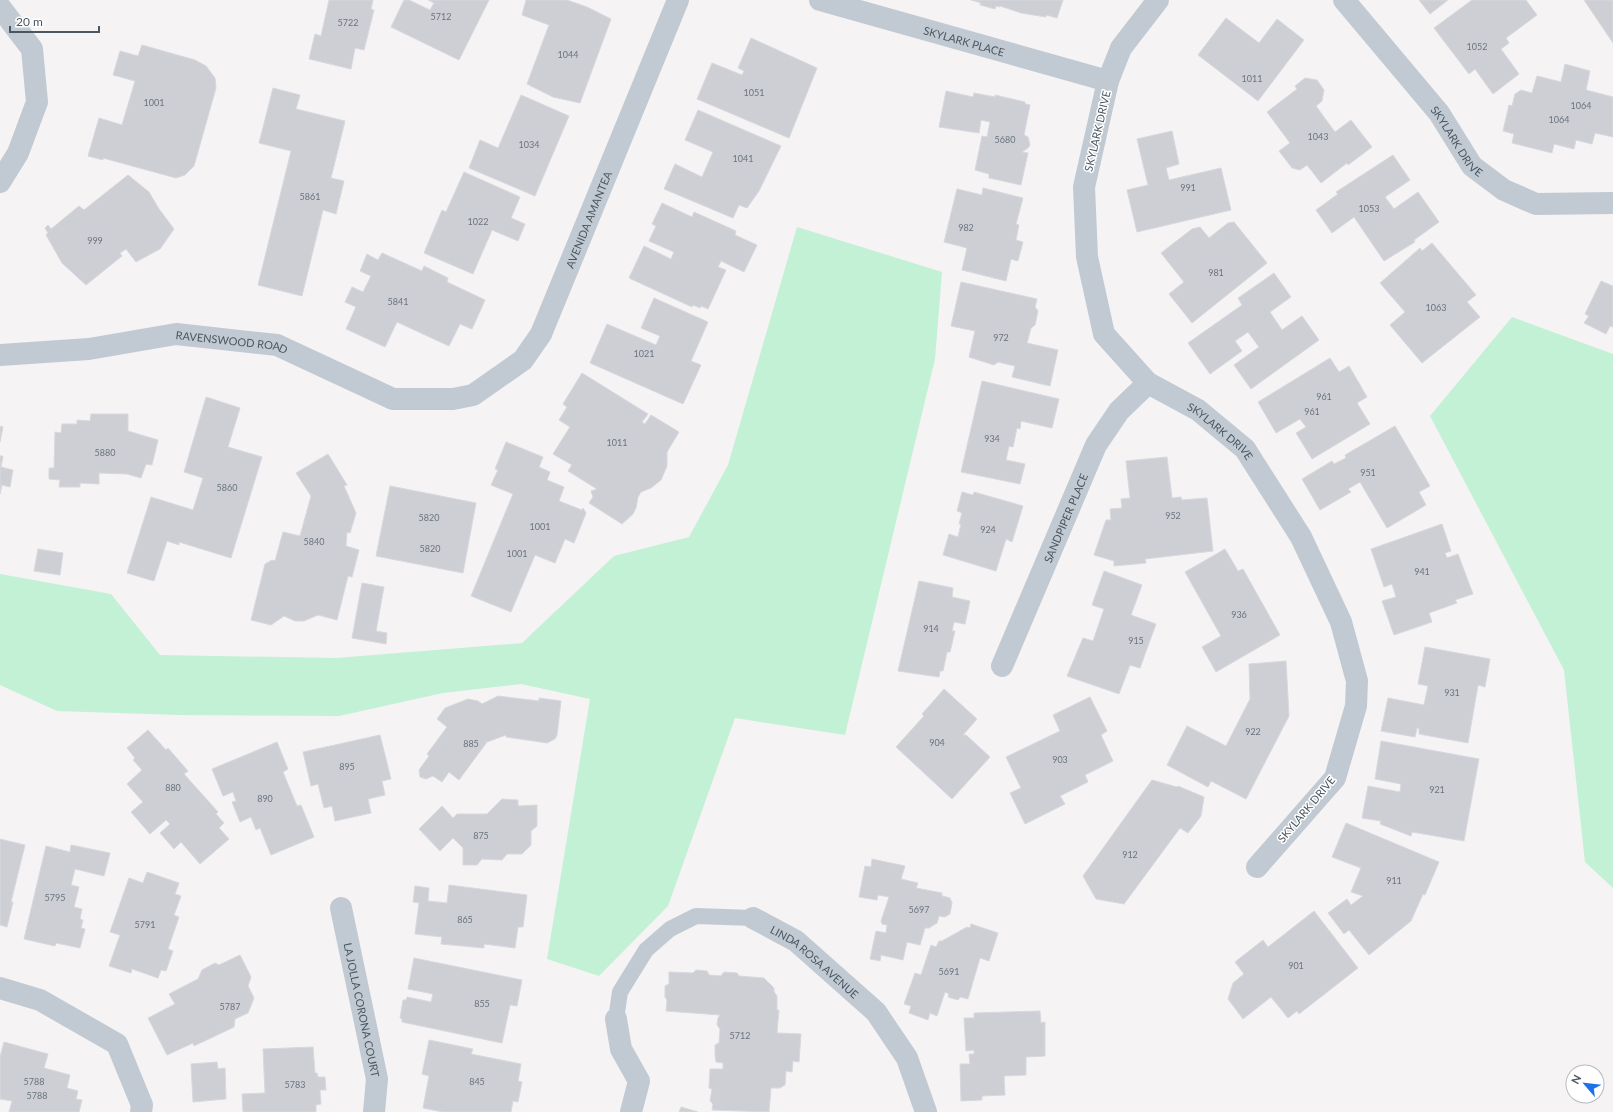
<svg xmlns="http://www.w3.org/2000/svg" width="1613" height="1112" viewBox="0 0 1613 1112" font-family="Lato,sans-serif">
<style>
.green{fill:#c3f1d5}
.building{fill:#cdcfd5;stroke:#d7d9de}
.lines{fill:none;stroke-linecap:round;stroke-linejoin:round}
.lane{stroke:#c1cad2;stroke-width:16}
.street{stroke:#c1cad2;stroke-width:22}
.labels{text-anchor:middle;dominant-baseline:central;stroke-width:3;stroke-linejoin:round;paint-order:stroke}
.number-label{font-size:9px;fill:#6b747e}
.street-label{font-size:11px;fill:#4a5661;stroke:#fff}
</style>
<rect width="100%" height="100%" fill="#f5f3f3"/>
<g class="green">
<polygon points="797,227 942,272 935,359 845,735 735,718 668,906 599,976 547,959 590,699 521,684 443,693 339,716 179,715 57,711 0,685 0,574 111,594 160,655 336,658 522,643 614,556 689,537 728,465"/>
<polygon points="1512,317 1613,354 1613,888 1585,862 1564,670 1430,416"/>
</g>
<g class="building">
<polygon points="329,0 373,0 371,9 374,10 364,50 355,48 351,69 309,59 315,34 321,36"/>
<polygon points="404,0 409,0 430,10 434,3 428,0 489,0 459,60 391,27"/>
<polygon points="526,0 567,0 587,7 611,19 580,103 553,97 527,84 549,25 522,15"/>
<polygon points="971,0 1063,0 1057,18 1046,15 1046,17 1021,13 1000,6 1000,7 996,6 995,9 980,5 981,3"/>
<polygon points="1419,0 1448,0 1430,14"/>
<polygon points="1472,0 1526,0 1537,15 1506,38 1509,43 1501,49 1519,74 1493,94 1475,69 1469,74 1434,28"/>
<polygon points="1584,0 1613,0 1613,43"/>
<polygon points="1226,18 1259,43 1277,19 1304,40 1258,101 1198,55"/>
<polygon points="751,38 817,68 789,138 697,99 712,63 742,75 744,71 738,68"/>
<polygon points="142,45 195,60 206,66 215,78 216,88 194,166 185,175 176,178 103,158 103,160 88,156 99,118 122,125 135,81 113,75 120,51 138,56"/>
<polygon points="1565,64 1590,71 1586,90 1613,97 1613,137 1595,133 1592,144 1576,140 1574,149 1554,144 1552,153 1512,143 1514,134 1503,131 1509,105 1512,106 1515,94 1521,90 1532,93 1537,76 1561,82"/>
<polygon points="1305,78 1317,80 1324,90 1322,101 1316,106 1335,132 1351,120 1372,147 1348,165 1347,163 1321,183 1307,165 1300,170 1292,168 1279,151 1290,143 1267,112 1297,89 1295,86"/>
<polygon points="273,88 300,95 296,109 345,121 331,178 344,181 336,214 323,210 302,296 258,285 291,151 259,143"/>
<polygon points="946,91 973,97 974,93 995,97 995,95 1025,102 1025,104 1030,105 1024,135 1028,137 1030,145 1028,148 1022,152 1028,153 1021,185 989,178 989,174 975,170 982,136 987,137 990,122 981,120 979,133 939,127"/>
<polygon points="521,95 569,116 535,196 469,168 480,140 498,148"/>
<polygon points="698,110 781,146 759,191 747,208 739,205 733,218 664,189 675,164 702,177 713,152 685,140"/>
<polygon points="1172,131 1179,164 1166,168 1169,180 1221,168 1231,210 1137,232 1127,190 1148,185 1137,139"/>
<polygon points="1393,155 1410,180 1385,197 1394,209 1418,192 1439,222 1414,240 1415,242 1384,261 1354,217 1332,233 1316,210 1338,194 1336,192"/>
<polygon points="464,172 520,197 511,218 525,224 518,241 492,230 473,274 424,253 442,210 446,212"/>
<polygon points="128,175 149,192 159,209 174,229 160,249 136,262 126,249 120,253 122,256 86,285 62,263 46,235 48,233 45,228 48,225 51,229 79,206 84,210"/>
<polygon points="983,188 1023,198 1016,224 1019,225 1016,240 1023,242 1018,261 1011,259 1006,281 962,270 967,248 944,242 957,189 982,195"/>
<polygon points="662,203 692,217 694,212 736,231 735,235 757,245 744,272 721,261 718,267 726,270 708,309 701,306 700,308 693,305 692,307 629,278 644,246 671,259 674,252 649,241 656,226 652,224"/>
<polygon points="1234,222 1267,263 1192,323 1169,294 1184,282 1161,253 1192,229 1200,227 1209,238 1228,223"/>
<polygon points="1432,243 1476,295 1467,302 1480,317 1422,363 1390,325 1405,312 1380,283 1420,248 1422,251"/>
<polygon points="382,253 422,271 424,266 448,278 447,282 485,300 472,329 460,324 449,346 397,322 385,347 346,329 356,307 345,302 352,287 363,292 371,276 360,271 367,254 378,260"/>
<polygon points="1274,273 1291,297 1270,312 1282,330 1302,316 1319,340 1251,389 1234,365 1259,347 1248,332 1235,341 1242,351 1210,374 1188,343 1242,305 1238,298"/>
<polygon points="1601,281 1613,286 1613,327 1610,326 1606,334 1584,323 1589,316 1585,314"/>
<polygon points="961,282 1037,299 1035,307 1038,311 1035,325 1031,328 1027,343 1058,350 1050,386 1012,377 1015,366 998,362 994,365 969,357 975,331 951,326"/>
<polygon points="654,298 708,322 691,361 701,365 683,404 590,363 607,324 656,345 660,336 641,328"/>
<polygon points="1330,358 1339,372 1349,366 1367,397 1357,403 1370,424 1312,459 1296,433 1306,427 1300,419 1276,433 1258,402"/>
<polygon points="582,373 648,414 642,422 645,424 651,415 679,432 667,452 667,466 661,480 651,488 641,492 638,497 636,508 633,514 622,524 589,503 593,497 591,491 597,489 568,471 572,465 553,454 570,427 559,420 567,407 563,404"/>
<polygon points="982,381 1059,399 1052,428 1021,421 1020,429 1017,428 1013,447 1009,446 1006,460 1025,464 1020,484 961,472"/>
<polygon points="206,397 240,408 228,447 262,457 231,558 179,542 179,545 167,541 154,581 127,573 151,497 193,510 203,478 184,472"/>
<polygon points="91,414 128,414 128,431 158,440 152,465 146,464 141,478 127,474 99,473 99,484 80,483 80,487 59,487 60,480 49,479 49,468 54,468 55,432 61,433 62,424 77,424 77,420 90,421"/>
<polygon points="0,426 3,427 0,442"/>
<polygon points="1395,426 1430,486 1419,492 1426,505 1387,528 1360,482 1348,489 1351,492 1320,510 1302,479 1332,461 1334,464 1346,458 1345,455"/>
<polygon points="506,442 543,457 539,467 550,472 547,480 564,487 559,501 582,510 583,508 586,513 574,543 565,539 555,563 535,555 511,612 471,596 513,494 491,485 498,470 495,469"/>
<polygon points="328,454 347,485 344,486 356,513 350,533 347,532 346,546 359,550 352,577 348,576 337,620 318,615 304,621 295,621 284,616 271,625 251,620 265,564 272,560 275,561 283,532 300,536 311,496 296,473"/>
<polygon points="0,456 3,456 1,467 13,470 10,487 2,485 0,494"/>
<polygon points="1167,457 1172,498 1181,497 1182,500 1207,498 1213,551 1145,559 1146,563 1114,566 1114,561 1094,555 1106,520 1111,520 1110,509 1122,508 1121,499 1130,498 1126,461"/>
<polygon points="390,486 476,503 463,573 376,556"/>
<polygon points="962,492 973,495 974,492 1023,506 1012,542 1006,539 996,571 943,555 949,534 958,537 961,524 959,524 962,513 957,511"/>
<polygon points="1442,524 1451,551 1445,553 1447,558 1458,554 1473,594 1455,600 1457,603 1429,613 1432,622 1394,635 1382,601 1396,597 1392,584 1384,587 1371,549"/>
<polygon points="38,549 63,553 60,575 34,571"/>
<polygon points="1225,549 1238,571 1243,569 1280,635 1216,672 1202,647 1221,636 1185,572"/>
<polygon points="1104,571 1142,585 1131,615 1156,624 1140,668 1130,665 1119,694 1067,676 1083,638 1093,641 1104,609 1092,605"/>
<polygon points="919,581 953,588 952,597 970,601 965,624 954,622 952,631 955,631 950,652 947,652 943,671 940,671 939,677 898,671"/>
<polygon points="362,583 384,587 376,631 387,633 386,644 352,638"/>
<polygon points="1425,647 1490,659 1485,687 1478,685 1468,743 1419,734 1419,728 1417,728 1415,737 1381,731 1388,698 1424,705 1428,686 1418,684"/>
<polygon points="1286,661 1289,716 1246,799 1211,781 1208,787 1167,765 1187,726 1226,746 1250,699 1249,664"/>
<polygon points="944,689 977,719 963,735 966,735 990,757 952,799 896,747 924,716 922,714"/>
<polygon points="498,696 539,701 539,698 561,701 557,735 555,739 547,743 506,737 506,735 487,742 459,780 449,772 442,782 433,776 426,779 420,777 419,770 429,756 427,754 447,727 437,719 445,708 468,699 478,701 482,704"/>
<polygon points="1090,697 1107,731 1101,735 1113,761 1085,775 1088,782 1060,796 1065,804 1025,824 1010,793 1021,788 1006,757 1060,731 1053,715"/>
<polygon points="148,730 166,750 168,748 188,771 184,774 218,812 216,814 224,823 219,828 229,839 200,864 181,842 174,849 160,833 170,824 166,820 150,834 131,812 143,802 127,784 142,770 133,760 135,758 127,748"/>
<polygon points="380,735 391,779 382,781 385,795 368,799 371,813 335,821 332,806 324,808 318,784 311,786 303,752"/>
<polygon points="1381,741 1479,759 1464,841 1412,832 1411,836 1380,824 1381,821 1362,818 1368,786 1400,792 1401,784 1375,779"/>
<polygon points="277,742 288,769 283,772 297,806 301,805 314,837 271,855 260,828 256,830 251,817 240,822 232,802 236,801 233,792 223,796 212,769"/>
<polygon points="1152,780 1177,787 1178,786 1204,797 1201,816 1188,833 1180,828 1124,904 1096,899 1083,876"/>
<polygon points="502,799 518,800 518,806 537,805 537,826 531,831 531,845 522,854 507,854 502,860 482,859 477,865 463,865 463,848 453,838 440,851 419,829 442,806 453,818 457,814 487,814"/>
<polygon points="1346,823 1439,862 1425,895 1423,894 1411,921 1369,955 1349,930 1344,934 1328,913 1347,899 1351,905 1363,896 1351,892 1361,868 1332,857"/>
<polygon points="0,839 25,845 11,902 13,902 7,927 0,925"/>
<polygon points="71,845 110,853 104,876 75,869 71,885 79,887 74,907 82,909 80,919 83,920 81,928 85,929 80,948 56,943 55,946 24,939 46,846 70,852"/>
<polygon points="872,859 905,866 901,879 918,883 916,888 942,893 942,896 950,898 952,903 950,914 945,917 939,916 937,923 929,928 925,928 920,945 907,942 903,960 881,955 880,961 870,959 876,931 886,933 887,925 882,924 881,921 889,897 878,895 877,900 859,897 865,866 871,867"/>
<polygon points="147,872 179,883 175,894 181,896 174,915 179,917 168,949 173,951 166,971 161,970 158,978 132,969 131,973 109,966 120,935 110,932 129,878 143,883"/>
<polygon points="449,885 527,895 523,927 518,927 515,948 484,944 484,948 441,944 442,937 415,934 419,903 413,902 415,886 429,888 428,901 447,903"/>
<polygon points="1314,911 1358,968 1299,1014 1297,1011 1288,1018 1271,997 1243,1019 1228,999 1233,983 1244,974 1235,962 1263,940 1268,947"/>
<polygon points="971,924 998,933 989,961 980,958 968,999 960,997 958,1000 948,997 949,994 945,992 937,1016 930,1013 928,1020 909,1013 911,1006 904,1004 915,973 921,975 931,945 936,947 939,941 942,941 967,927 970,928"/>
<polygon points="240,955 251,977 248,986 254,998 248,1013 235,1019 234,1027 194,1046 193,1043 167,1055 148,1018 175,1004 169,994 198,979 202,970 215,963 219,965"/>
<polygon points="414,958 522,980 517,1006 510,1005 502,1043 402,1022 402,1019 400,1018 403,1000 406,1000 407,997 431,1002 433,994 408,989"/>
<polygon points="696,970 707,971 709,975 721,976 724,972 737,973 739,976 764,978 774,988 774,992 777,996 777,1010 779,1010 777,1033 801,1034 799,1062 793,1061 792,1072 786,1071 785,1085 780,1088 771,1088 769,1112 712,1110 713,1104 710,1101 712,1089 709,1088 710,1069 723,1069 723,1063 716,1062 715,1054 715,1045 719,1043 720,1029 717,1025 718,1018 720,1015 666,1011 667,1000 665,997 665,986 669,984 669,972 693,973"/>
<polygon points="1040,1011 1041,1023 1045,1022 1045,1056 1026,1057 1026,1075 1004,1076 1005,1095 982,1096 982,1100 961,1101 960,1064 970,1064 969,1054 974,1054 974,1050 966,1051 964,1018 974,1018 974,1013"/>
<polygon points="429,1040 473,1049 471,1054 521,1064 518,1081 522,1082 518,1102 513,1101 511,1112 443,1112 423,1108 429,1076 422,1074"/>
<polygon points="4,1042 48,1054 44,1068 70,1075 67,1088 78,1091 76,1099 82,1100 79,1112 9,1112 12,1101 0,1099 0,1057"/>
<polygon points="313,1047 315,1073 317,1073 318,1077 325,1077 326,1090 320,1090 321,1104 316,1105 316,1112 243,1112 242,1094 265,1093 263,1049"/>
<polygon points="217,1062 218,1069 225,1068 226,1099 193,1102 191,1064"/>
<polygon points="681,1107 698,1112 679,1112"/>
</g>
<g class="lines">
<polyline class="lane" points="616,1019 620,992 646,950 670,929 696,916 753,918"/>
<g class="street">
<path id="s1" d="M820,0L1108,81"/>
<path id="s2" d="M1158,0L1121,48L1108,81L1084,187L1087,257L1104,334L1148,383L1198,410L1245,449L1301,537L1341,622L1357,681L1356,706L1335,778L1257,867"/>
<path id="s3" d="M1344,0L1439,113L1472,166L1504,190L1536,204L1613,203"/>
<polyline points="0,7 32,49 37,102 18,153 0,182"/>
<path id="s4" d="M0,355L89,349L176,334L277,345L393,399H453L473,395L523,360L541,334L678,0"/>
<path id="s5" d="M1002,666L1096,445L1119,411L1148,383"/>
<path id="s6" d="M341,908L377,1079L374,1112"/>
<path id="s7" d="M753,918L796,941L876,1012L907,1058L926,1112"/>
<polyline points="0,988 40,1000 117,1044 142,1105 141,1112"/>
<polyline points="616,1019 621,1049 639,1081 631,1112"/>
</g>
</g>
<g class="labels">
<g class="number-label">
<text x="441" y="16">5712</text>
<text x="348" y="22">5722</text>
<text x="1477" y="46">1052</text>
<text x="568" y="54">1044</text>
<text x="1252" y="78">1011</text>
<text x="754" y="92">1051</text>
<text x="154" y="102">1001</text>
<text x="1581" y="105">1064</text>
<text x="1559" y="119">1064</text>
<text x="1318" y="136">1043</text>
<text x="1005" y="139">5680</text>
<text x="529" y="144">1034</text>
<text x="743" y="158">1041</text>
<text x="1188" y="187">991</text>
<text x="310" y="196">5861</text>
<text x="1369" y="208">1053</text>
<text x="478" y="221">1022</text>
<text x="966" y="227">982</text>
<text x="95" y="240">999</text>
<text x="1216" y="272">981</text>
<text x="398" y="301">5841</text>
<text x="1436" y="307">1063</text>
<text x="1001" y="337">972</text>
<text x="644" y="353">1021</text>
<text x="1324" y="396">961</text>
<text x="1312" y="411">961</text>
<text x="992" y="438">934</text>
<text x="617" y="442">1011</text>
<text x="105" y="452">5880</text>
<text x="1368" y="472">951</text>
<text x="227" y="487">5860</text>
<text x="1173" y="515">952</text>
<text x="429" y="517">5820</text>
<text x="540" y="526">1001</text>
<text x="988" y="529">924</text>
<text x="314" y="541">5840</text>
<text x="430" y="548">5820</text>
<text x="517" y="553">1001</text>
<text x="1422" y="571">941</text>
<text x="1239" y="614">936</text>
<text x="931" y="628">914</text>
<text x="1136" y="640">915</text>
<text x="1452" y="692">931</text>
<text x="1253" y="731">922</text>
<text x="937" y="742">904</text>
<text x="471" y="743">885</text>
<text x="1060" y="759">903</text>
<text x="347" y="766">895</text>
<text x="173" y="787">880</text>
<text x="1437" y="789">921</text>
<text x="265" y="798">890</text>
<text x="481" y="835">875</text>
<text x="1130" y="854">912</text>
<text x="1394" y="880">911</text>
<text x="55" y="897">5795</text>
<text x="919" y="909">5697</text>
<text x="465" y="919">865</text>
<text x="145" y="924">5791</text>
<text x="1296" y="965">901</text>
<text x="949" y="971">5691</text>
<text x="482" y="1003">855</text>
<text x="230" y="1006">5787</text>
<text x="740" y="1035">5712</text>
<text x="34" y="1081">5788</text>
<text x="477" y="1081">845</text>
<text x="295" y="1084">5783</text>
<text x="37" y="1095">5788</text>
</g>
<g class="street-label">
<text stroke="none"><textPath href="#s1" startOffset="150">SKYLARK PLACE</textPath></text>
<text transform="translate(1097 131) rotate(-77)">SKYLARK DRIVE</text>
<text stroke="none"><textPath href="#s3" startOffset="181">SKYLARK DRIVE</textPath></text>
<text stroke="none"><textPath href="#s4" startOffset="704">AVENIDA AMANTEA</textPath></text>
<text stroke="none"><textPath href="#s4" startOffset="234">RAVENSWOOD ROAD</textPath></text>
<text stroke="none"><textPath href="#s2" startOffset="507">SKYLARK DRIVE</textPath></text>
<text stroke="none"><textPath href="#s5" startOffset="161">SANDPIPER PLACE</textPath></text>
<text transform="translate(1306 809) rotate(-50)">SKYLARK DRIVE</text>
<text stroke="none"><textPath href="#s7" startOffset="76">LINDA ROSA AVENUE</textPath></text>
<text stroke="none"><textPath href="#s6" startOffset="104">LA JOLLA CORONA COURT</textPath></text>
</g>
</g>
<g transform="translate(1585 1084) rotate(298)"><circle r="19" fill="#ffffff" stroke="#b7bbc0"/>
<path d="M0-3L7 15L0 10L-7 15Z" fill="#1a73e8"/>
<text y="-6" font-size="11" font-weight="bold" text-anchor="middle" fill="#4a5661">N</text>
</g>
<path d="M10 26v6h89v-6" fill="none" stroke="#4a5661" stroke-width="2"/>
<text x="16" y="26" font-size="12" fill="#4a5661" stroke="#ffffff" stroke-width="3" paint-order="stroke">20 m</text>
</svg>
